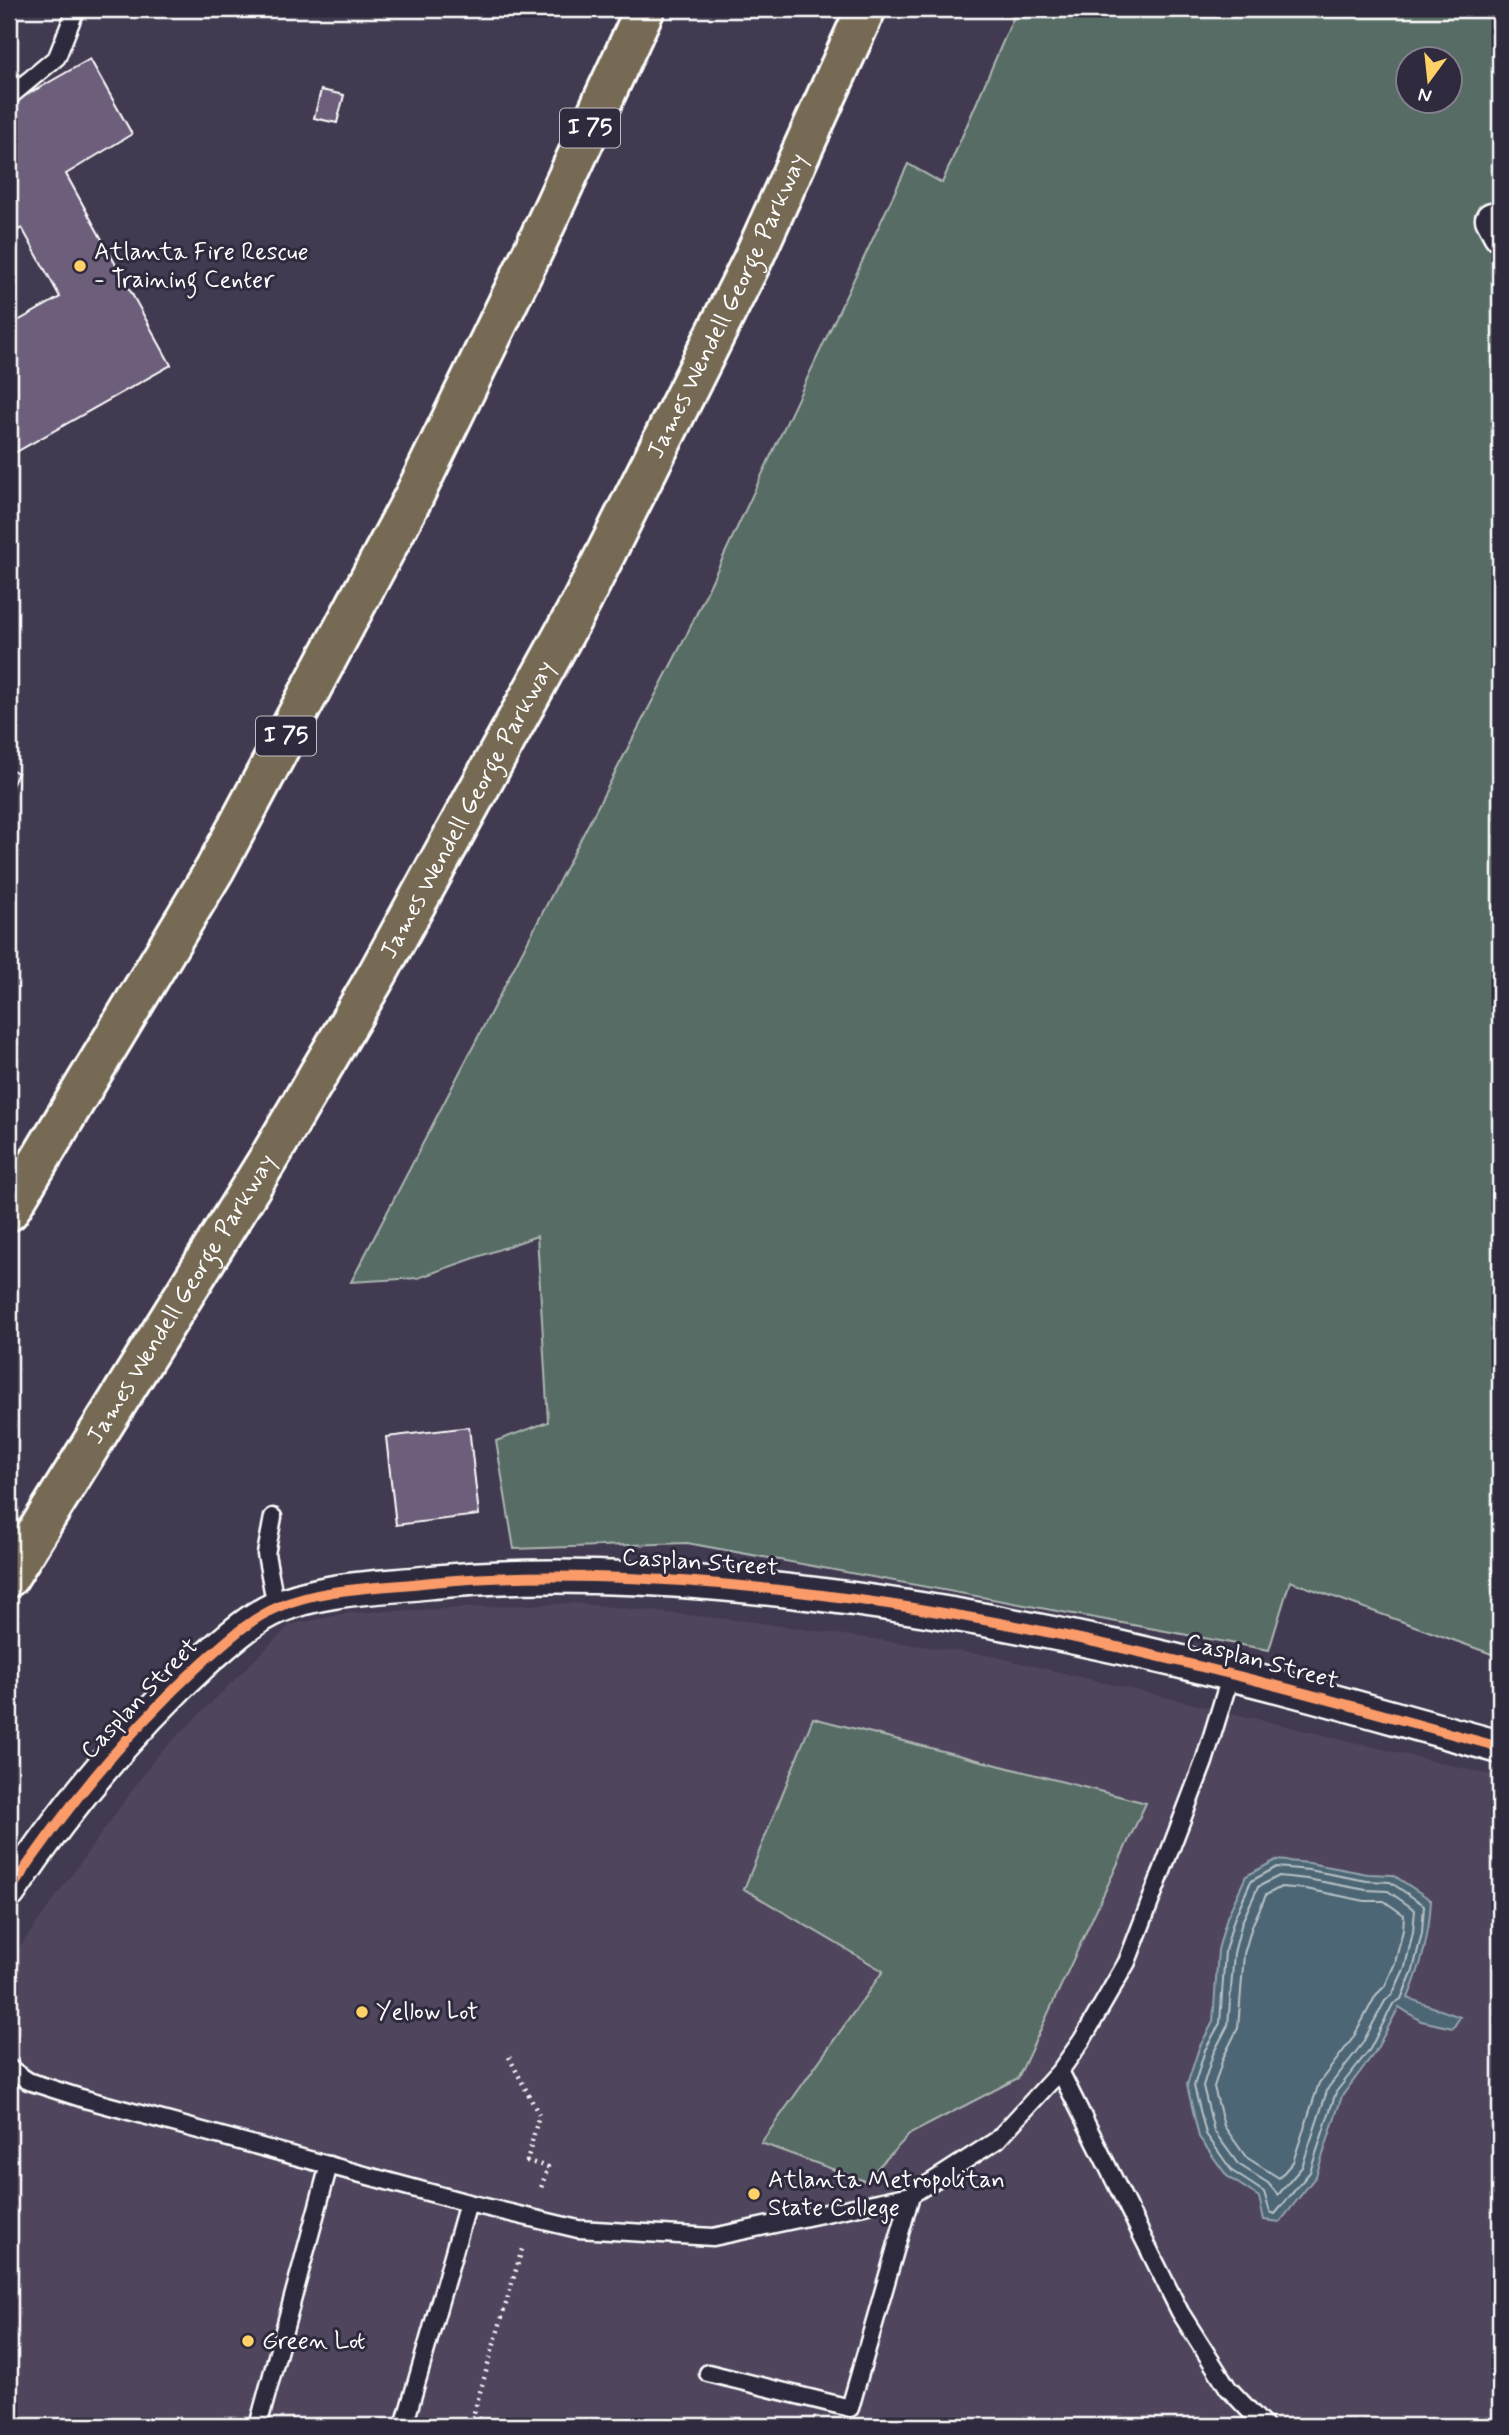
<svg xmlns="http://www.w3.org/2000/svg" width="1509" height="2435" viewBox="0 0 1509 2435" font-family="Mynerve,sans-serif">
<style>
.built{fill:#4f455d}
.green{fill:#596c66;stroke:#acb6b2;stroke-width:2;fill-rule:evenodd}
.water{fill:#4d6674;stroke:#94a3ac;stroke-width:2}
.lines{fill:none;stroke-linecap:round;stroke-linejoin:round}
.shore{stroke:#b8c2c7;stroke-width:2}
.building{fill:#6d5f7c;stroke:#fff;stroke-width:2}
.service-casing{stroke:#fff;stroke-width:21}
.minor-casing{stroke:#fff;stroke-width:37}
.motorway-casing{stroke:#fff;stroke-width:44}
.path{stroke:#fff;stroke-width:4.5;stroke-dasharray:2 5;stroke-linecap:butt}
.service{stroke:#2f2a3d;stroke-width:16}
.minor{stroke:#2f2a3d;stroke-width:32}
.motorway{stroke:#766a54;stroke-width:38}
.cycleway-casing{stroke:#2f2a3d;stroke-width:15}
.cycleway{stroke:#fa9b69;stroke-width:10}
.poi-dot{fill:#ffd166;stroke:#2f2a3d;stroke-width:2.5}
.labels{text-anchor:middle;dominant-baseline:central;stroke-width:6;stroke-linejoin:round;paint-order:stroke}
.shield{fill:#2f2a3d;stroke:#c1bfc5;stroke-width:2}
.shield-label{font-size:23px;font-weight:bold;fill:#fff}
.poi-label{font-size:24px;fill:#fff;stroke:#2f2a3d;text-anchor:start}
.street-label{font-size:24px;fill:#fff;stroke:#2f2a3d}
</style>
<rect width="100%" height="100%" fill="#423a50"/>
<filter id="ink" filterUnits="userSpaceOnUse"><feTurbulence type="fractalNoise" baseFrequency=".0143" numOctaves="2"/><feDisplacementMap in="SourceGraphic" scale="14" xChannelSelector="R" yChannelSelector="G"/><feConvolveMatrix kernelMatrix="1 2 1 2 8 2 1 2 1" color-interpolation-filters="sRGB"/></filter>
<g filter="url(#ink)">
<polygon class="built" points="573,1603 747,1621 992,1656 1500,1777 1500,2426 9,2426 9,1962 156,1757 290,1625 348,1613"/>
<g class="green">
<path d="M1017,9H1500V1657L1290,1581L1269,1650L687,1543L514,1549L496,1441L548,1422L537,1236L418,1278L351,1282L687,634L908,164L942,183ZM1408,60H1450V102H1408Z"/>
<polygon points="813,1718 1146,1803 1018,2078 910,2134 865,2181 761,2143 883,1971 744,1889"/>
</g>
<path class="water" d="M1276,1860L1309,1863L1368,1874L1393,1875L1431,1900C1429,1937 1422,1964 1408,1998L1460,2017L1453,2028L1421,2021L1399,2007L1375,2052L1342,2096L1316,2176L1280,2222L1264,2220L1259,2197L1227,2176L1199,2137L1187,2085L1199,2048L1213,2022L1218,1950L1227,1917L1246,1876Z"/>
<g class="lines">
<g class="shore">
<polygon points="1277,1867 1309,1870 1367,1881 1390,1882 1424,1905 1422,1933 1413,1970 1401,1999 1393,2004 1370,2049 1336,2092 1310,2172 1275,2214 1270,2212 1264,2192 1232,2171 1206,2134 1194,2086 1205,2050 1220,2023 1225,1951 1234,1919 1251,1881"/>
<polygon points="1279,1876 1307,1879 1366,1890 1388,1891 1415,1910 1413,1932 1405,1967 1393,1993 1385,2001 1362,2044 1328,2088 1302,2167 1278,2195 1268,2183 1238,2164 1214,2131 1203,2086 1213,2054 1228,2025 1234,1953 1242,1922 1258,1887"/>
<polygon points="1281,1887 1306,1889 1365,1901 1384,1901 1404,1915 1403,1930 1395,1963 1385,1986 1376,1995 1353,2038 1319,2083 1293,2162 1279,2178 1246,2157 1224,2126 1214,2087 1223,2058 1238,2028 1244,1954 1252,1926 1266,1895"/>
</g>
</g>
<g class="building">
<polygon points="90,59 132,134 66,174 171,365 9,456 9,326 60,297 22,228 9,235 9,105"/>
<polygon points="321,90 344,95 337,123 314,118"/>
<polygon points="9,768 18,773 11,788 9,787"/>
<polygon points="469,1427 479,1515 396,1525 386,1437"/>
</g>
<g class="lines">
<defs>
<g id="service">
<polyline points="9,97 57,57 76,9"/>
<polyline points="273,1517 266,1554 276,1607"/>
<polyline points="1231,1674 1204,1762 1127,1962 1082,2040 1060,2071 1180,2312 1228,2388 1264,2426"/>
<polyline points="9,2068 28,2081 81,2098 468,2203 404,2426"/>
<polyline points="468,2203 578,2229 713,2237 911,2195"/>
<polyline points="708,2373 850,2408 911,2195 997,2140 1060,2071"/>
<polyline points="258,2426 329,2165"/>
</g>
<g id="minor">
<polyline points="1492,219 1500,234"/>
<path d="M9,1892C65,1808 130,1729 205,1660C228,1640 250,1619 278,1607C325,1587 381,1588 432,1582C527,1573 624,1576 720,1584C892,1599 1062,1631 1230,1674C1321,1696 1410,1723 1500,1747"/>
</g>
<g id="motorway">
<polyline points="9,1211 215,869 414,496 535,247 645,9"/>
<path id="s1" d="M9,1577L272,1153L378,973L582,601L752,261L866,9"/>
</g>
</defs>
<use href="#service" class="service-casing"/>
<use href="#minor" class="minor-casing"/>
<use href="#motorway" class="motorway-casing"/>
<g class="path">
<polyline points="509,2057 539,2115 527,2161 548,2167 540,2191"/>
<polyline points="472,2417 510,2426"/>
<polyline points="470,2426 523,2246"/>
</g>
<use href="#service" class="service"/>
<use href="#minor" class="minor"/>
<use href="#motorway" class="motorway"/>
<defs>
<path id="cycleway" d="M9,1892C65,1808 130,1729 205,1660C228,1640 250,1619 278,1607C325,1587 381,1588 432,1582C527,1573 624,1576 720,1584C892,1599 1062,1631 1230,1674C1321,1696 1410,1723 1500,1747"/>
</defs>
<use href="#cycleway" class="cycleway-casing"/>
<use href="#cycleway" class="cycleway"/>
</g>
</g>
<g class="poi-dot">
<circle cx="80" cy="266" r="7"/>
<circle cx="362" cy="2012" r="7"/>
<circle cx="754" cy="2194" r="7"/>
<circle cx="248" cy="2341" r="7"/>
</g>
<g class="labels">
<g class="shield">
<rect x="560" y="108.5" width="60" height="39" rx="5"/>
<rect x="256" y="716.5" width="60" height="39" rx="5"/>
</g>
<g class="shield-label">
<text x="590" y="128">I 75</text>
<text x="286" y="736">I 75</text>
</g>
<g class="poi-label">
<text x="94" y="252">Atlanta Fire Rescue<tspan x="94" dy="28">- Training Center</tspan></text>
<text x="376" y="2012">Yellow Lot</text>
<text x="768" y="2180">Atlanta Metropolitan<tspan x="768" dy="28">State College</tspan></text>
<text x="262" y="2341">Green Lot</text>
</g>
<g class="street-label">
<text stroke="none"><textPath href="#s1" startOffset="1461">James Wendell George Parkway</textPath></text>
<text stroke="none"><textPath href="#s1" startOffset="894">James Wendell George Parkway</textPath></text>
<text stroke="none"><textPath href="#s1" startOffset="327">James Wendell George Parkway</textPath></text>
<text transform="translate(700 1563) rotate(4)">Casplan Street</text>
<text transform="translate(1262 1662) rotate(15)">Casplan Street</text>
<text transform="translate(140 1699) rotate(-46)">Casplan Street</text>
</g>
</g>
<rect width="1509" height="2435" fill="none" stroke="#2f2a3d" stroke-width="35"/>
<rect x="18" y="18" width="1474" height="2400" fill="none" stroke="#fff" stroke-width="2.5" filter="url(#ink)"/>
<g transform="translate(1429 80) rotate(195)"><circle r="33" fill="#2f2a3d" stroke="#827f8b" stroke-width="2"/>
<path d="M0-5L12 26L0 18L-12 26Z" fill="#ffd166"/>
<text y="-10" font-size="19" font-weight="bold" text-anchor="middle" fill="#ffffff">N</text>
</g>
</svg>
